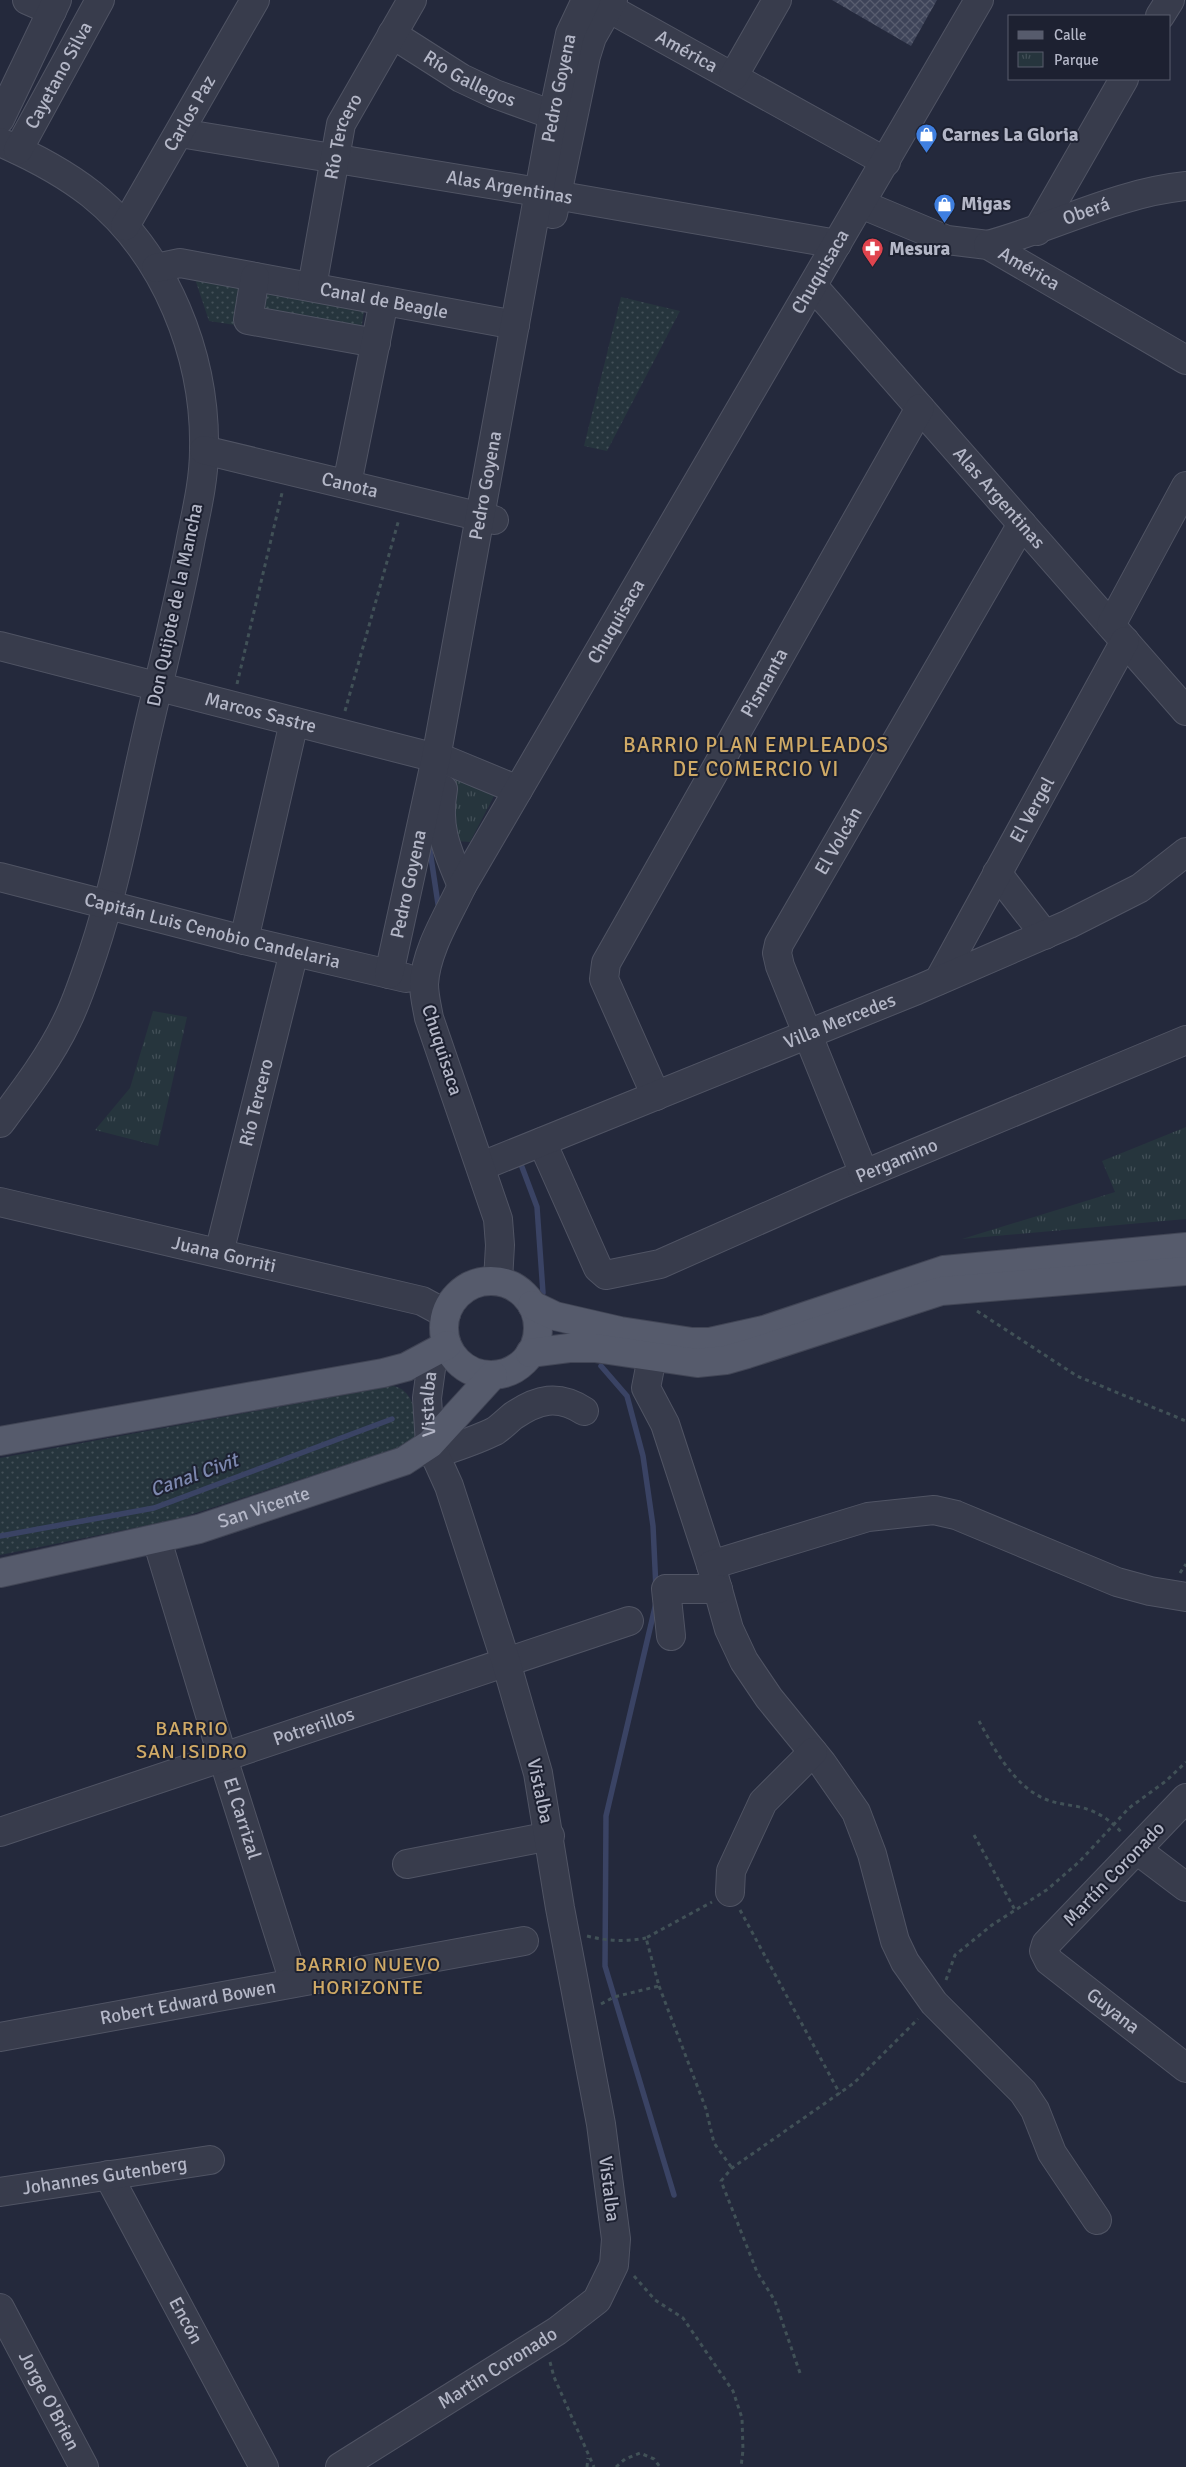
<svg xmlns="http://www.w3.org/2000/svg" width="1186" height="2467" viewBox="0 0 1186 2467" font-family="Signika,sans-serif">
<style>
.grass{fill:url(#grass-dots)}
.park{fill:url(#park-tufts)}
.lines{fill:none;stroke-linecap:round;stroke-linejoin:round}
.stream{stroke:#3a4364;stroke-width:5.5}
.building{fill:url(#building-cross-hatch)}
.minor-casing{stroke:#505464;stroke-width:30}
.major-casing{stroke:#414555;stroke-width:30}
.path{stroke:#415157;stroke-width:3;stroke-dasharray:4 4;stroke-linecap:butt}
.minor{stroke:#383c4c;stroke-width:28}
.major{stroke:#565b6c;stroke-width:28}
.labels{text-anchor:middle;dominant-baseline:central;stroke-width:4;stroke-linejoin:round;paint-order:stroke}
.street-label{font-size:19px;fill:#b4b7c7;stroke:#1d2131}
.poi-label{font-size:19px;font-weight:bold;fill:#b4b7c7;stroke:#1d2131;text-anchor:start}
.water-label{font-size:20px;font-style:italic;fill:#7c87ae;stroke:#1d2131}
.neighbourhood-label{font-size:20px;letter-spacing:1px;fill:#d0aa66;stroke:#1d2131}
.quarter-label{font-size:21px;letter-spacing:1px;fill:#d0aa66;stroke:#1d2131}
</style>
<defs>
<pattern id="grass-dots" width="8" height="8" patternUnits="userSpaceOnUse" patternTransform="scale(1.25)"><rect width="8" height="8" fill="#26353d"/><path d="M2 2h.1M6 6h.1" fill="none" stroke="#435058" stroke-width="1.8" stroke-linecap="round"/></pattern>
<pattern id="park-tufts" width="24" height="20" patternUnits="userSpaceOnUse" patternTransform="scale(1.25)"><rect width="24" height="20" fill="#26353d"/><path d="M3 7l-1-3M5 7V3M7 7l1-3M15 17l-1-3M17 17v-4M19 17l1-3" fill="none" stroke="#435058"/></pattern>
<pattern id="building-cross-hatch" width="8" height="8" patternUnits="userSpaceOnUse" patternTransform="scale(1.25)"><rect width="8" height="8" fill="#3e4459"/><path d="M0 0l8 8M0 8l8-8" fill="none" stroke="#585d6f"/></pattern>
</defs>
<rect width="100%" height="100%" fill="#24293c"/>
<g class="grass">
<polygon points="195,279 240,286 235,325 209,321"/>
<polygon points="265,288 365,305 361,330 261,312"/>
<polygon points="621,297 680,311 607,451 584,446"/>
<path d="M393,1386C414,1389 419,1420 417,1437L405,1446L174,1520L0,1555V1458Z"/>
</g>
<g class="park">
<polygon points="454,778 495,794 470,842 455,841 448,822"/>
<polygon points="153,1011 187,1017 158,1146 95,1130 130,1088"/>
<polygon points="1186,1127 1186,1219 962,1239 1115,1192 1102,1161"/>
</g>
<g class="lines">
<g class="stream">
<polyline points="429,844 438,904"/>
<polyline points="519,1159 537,1207 543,1293"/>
<polyline points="601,1366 627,1396 643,1456 653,1526 656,1589"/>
<polyline points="0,1536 154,1508 392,1419"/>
<polyline points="656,1603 606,1816 605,1966 674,2195"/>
</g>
</g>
<polygon class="building" points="832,0 937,0 911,46"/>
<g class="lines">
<defs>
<g id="minor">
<polyline points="27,0 52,11"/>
<path id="s1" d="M594,0L886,162"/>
<polyline points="1160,16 1170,0"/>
<path id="s2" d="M392,34L461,78L495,94L553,115"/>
<polyline points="733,77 777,0"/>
<polyline points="0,119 57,0"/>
<path id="s3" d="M180,133L538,192L837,244"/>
<path d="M0,142C32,156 63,172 91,194C166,254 206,356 204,450C204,479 197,509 191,538C179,603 162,668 147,733C130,806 117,881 93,953C85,976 78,999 67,1021C50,1057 24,1091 0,1123"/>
<path id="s4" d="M18,150L100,0"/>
<path id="s5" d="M861,204L947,240L988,245L1186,360"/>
<polyline points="553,214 586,56 592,37 613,0"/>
<path id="s6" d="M125,226L255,0"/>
<polyline points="1037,231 1124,79"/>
<path id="s7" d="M988,245C1054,227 1117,193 1186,186"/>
<path id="s8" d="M156,268L180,263L515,325"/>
<polyline points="255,277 248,320 376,343"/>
<path id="s9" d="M813,286L1186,711"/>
<path id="s10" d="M312,287L341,124L412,0"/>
<path id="s11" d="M204,450L494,520"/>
<polyline points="347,484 384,301"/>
<polyline points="1111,625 1186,486"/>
<path id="s12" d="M0,646L448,761L518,790"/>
<path d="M443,789C436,828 447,850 462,886"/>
<polyline points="997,873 1045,935"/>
<path id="s13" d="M0,877L244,940L406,978"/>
<polyline points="244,940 294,722"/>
<path id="s14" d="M389,974L436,758L553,115L570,34L586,0"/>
<path id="s15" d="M939,980L1125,641"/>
<path id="s16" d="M656,1096L604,979L606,963L920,408"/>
<path id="s17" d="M542,1142L598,1268L606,1275L660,1264L836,1186L1186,1040"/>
<path id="s18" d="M482,1166L917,990L1069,924L1140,888L1186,852"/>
<path id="s19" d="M864,1174L780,966L777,953L779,944L1022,524"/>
<path id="s20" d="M0,1202L422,1301L446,1314"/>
<path id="s21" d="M219,1253L294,952"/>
<path id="s22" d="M498,1281L500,1245L498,1219L429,1018C427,1007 424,995 424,984C426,950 448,916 462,886L979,0"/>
<polyline points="652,1357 646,1388 665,1424 711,1565 729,1629 744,1661 769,1698 822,1763 856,1812 872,1854 895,1941 905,1962 934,2003 1023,2092 1035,2110 1052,2153 1097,2220"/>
<path d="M433,1455C454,1447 475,1441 495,1431C501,1427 507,1421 513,1416C538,1399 558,1394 584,1411"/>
<path id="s23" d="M157,1540L223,1758L294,1982"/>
<polyline points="711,1565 868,1517 934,1510 956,1515 1117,1582 1150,1591 1186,1597"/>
<polyline points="671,1636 666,1589 718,1589"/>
<path id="s24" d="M1186,1798L1046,1944L1044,1951L1049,1961L1186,2068"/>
<path id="s25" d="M0,1832L629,1621"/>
<polyline points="1137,1850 1186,1887"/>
<polyline points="407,1864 550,1836"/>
<polyline points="730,1892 731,1871 763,1802 813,1752"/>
<path id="s26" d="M0,2037L524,1941"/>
<path id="s27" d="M108,2175L264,2467"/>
<path id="s28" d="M0,2192L210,2160"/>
<path id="s29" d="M0,2308L84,2467"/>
<path id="s30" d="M340,2467L557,2331L597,2300L614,2265L616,2239L601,2124L560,1908L538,1773L506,1662L449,1486L430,1444L427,1398L433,1354"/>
</g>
<g id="major">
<circle cx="491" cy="1328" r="47"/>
<polyline points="532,1305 555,1316 620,1331 692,1342 710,1342 764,1330 944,1270 1186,1247"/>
<polyline points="530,1353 569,1348 595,1348 697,1363 726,1360 747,1354 941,1291 1186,1271"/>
<polyline points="0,1441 383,1373 406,1367 447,1345"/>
<path id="s31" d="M0,1573L199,1529L404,1461L430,1444L493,1375"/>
</g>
</defs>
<use href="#minor" class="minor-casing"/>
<use href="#major" class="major-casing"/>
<g class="path">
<polyline points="237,684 282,493"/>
<polyline points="345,711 399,519"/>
<polyline points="977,1311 1077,1376 1186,1421"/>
<polyline points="1180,1573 1186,1564"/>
<path d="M979,1721C994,1749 1014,1786 1045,1799C1054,1803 1064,1804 1074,1806C1094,1809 1110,1819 1123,1834"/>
<polyline points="974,1835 1015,1910"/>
<polyline points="740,1910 840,2094"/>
<path d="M587,1936C607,1941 626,1942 646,1938"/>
<polyline points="946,1980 955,1955 992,1925 1048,1889 1080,1861 1129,1808 1166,1781 1186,1762"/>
<polyline points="659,1986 706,2109 714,2143 732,2168"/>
<polyline points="601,2004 614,1997 659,1986 646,1938 712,1902"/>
<polyline points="634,2276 655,2300 683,2318 733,2391 742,2418 743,2450 741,2467"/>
<polyline points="550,2362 554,2377 594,2467"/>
<polyline points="800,2373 775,2301 757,2272 721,2181 732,2168 854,2083 918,2019"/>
<polyline points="587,2467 588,2458"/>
<polyline points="616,2467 625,2459 640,2453 654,2459 660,2467"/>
</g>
<use href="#minor" class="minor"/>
<use href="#major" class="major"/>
</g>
<defs>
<symbol id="shop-pin" viewBox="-11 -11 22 30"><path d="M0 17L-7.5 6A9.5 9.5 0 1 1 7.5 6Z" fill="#3f7fe0" stroke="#1d2131"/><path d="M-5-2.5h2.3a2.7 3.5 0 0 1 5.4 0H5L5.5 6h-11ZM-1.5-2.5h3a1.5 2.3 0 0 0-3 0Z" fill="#fff"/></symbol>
<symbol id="pharmacy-pin" viewBox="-11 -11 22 30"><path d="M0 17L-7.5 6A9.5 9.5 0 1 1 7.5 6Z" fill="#e0444e" stroke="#1d2131"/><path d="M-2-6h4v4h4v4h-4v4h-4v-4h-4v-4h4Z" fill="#fff"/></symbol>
</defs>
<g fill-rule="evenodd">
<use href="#shop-pin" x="914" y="122" width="25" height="34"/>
<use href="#shop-pin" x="932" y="192" width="25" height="34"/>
<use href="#pharmacy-pin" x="860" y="236" width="25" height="34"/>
</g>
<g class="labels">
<g class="street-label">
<text stroke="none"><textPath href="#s1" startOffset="106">América</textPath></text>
<text stroke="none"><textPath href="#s4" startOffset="85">Cayetano Silva</textPath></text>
<text stroke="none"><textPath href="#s2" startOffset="90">Río Gallegos</textPath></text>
<text stroke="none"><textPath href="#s14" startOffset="902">Pedro Goyena</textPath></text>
<text stroke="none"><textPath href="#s6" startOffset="130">Carlos Paz</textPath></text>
<text stroke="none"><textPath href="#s10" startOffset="154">Río Tercero</textPath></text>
<text stroke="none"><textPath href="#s3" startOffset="334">Alas Argentinas</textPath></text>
<text stroke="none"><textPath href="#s7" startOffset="104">Oberá</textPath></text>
<text stroke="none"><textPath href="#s5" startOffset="182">América</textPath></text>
<text stroke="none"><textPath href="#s22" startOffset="1126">Chuquisaca</textPath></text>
<text stroke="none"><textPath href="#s8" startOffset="232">Canal de Beagle</textPath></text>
<text stroke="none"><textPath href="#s11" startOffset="150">Canota</textPath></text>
<text stroke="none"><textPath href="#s14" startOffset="498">Pedro Goyena</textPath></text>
<text stroke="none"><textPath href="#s9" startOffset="282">Alas Argentinas</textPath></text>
<text transform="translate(175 605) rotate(-78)">Don Quijote de la Mancha</text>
<text stroke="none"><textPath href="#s22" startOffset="721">Chuquisaca</textPath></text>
<text stroke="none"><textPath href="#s16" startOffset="466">Pismanta</textPath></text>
<text stroke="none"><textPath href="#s12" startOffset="269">Marcos Sastre</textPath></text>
<text stroke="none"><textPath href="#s15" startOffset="194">El Vergel</textPath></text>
<text stroke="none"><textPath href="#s19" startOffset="366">El Volcán</textPath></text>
<text stroke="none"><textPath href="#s14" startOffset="92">Pedro Goyena</textPath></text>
<text stroke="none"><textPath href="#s13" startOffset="219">Capitán Luis Cenobio Candelaria</textPath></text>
<text stroke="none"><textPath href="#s18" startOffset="386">Villa Mercedes</textPath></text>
<text transform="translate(442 1050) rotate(72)">Chuquisaca</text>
<text stroke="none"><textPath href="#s21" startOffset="155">Río Tercero</textPath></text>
<text stroke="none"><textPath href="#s17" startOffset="462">Pergamino</textPath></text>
<text stroke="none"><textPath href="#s20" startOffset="230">Juana Gorriti</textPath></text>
<text stroke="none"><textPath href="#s30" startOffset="1231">Vistalba</textPath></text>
<text stroke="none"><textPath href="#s31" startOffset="272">San Vicente</textPath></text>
<text stroke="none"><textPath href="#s25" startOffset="331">Potrerillos</textPath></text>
<text transform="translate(540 1791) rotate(78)">Vistalba</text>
<text stroke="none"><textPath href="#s23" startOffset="291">El Carrizal</textPath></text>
<text transform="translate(1114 1874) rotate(-46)">Martín Coronado</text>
<text stroke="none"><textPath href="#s26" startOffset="191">Robert Edward Bowen</textPath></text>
<text stroke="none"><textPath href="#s24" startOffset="302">Guyana</textPath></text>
<text stroke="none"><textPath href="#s28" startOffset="106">Johannes Gutenberg</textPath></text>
<text transform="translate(609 2189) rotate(83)">Vistalba</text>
<text stroke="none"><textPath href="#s27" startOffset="165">Encón</textPath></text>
<text stroke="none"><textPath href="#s30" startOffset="186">Martín Coronado</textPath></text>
<text stroke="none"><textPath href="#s29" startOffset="105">Jorge O'Brien</textPath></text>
</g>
<g class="poi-label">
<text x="942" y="135">Carnes La Gloria</text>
<text x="961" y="204">Migas</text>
<text x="889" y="249">Mesura</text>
</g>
<g class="water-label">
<text transform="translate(194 1475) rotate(-20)">Canal Civit</text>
</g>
<g class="neighbourhood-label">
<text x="192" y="1728">BARRIO<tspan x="192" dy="23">SAN ISIDRO</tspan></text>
<text x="368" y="1964">BARRIO NUEVO<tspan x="368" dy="23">HORIZONTE</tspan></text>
</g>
<g class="quarter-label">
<text x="756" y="745">BARRIO PLAN EMPLEADOS<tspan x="756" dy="24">DE COMERCIO VI</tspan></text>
</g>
</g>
<rect x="1008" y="15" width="162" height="65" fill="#1d2131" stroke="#595d6d"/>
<rect x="1018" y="31" width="25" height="8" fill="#565b6c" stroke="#595d6d"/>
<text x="1054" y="40" font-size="15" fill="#b4b7c7">Calle</text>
<rect x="1018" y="52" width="25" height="15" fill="url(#park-tufts)" stroke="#595d6d"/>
<text x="1054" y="65" font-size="15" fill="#b4b7c7">Parque</text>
</svg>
